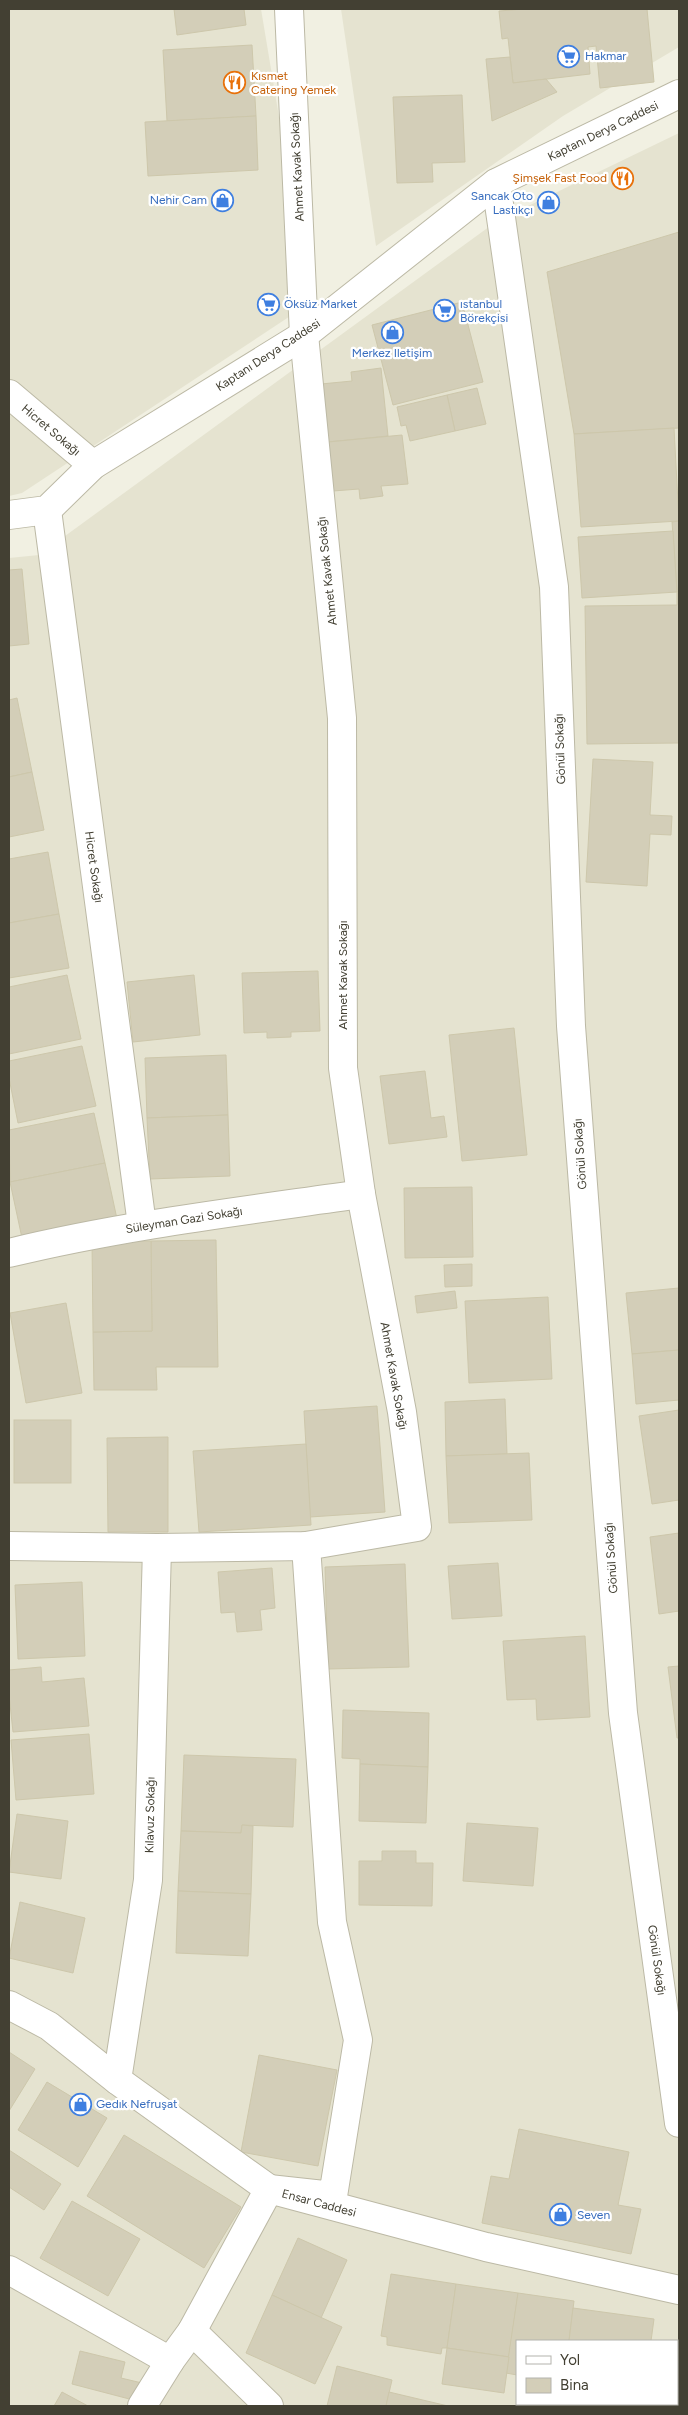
<svg xmlns="http://www.w3.org/2000/svg" width="688" height="2415" viewBox="0 0 688 2415" font-family="Figtree,sans-serif">
<style>
.residential{fill:#e5e3d0;fill-rule:evenodd}
.building{fill:#d3ceb8;stroke:#cdc7ab}
.lines{fill:none;stroke-linecap:round;stroke-linejoin:round}
.minor-casing{stroke:#bcb9a5;stroke-width:30}
.minor{stroke:#fff;stroke-width:28}
.labels{text-anchor:middle;dominant-baseline:central;stroke-width:4.5;stroke-linejoin:round;paint-order:stroke}
.shop-label{font-size:12px;fill:#366cbe;stroke:#fff;text-anchor:start}
.food-label{font-size:12px;fill:#c56008;stroke:#fff;text-anchor:start}
.street-label{font-size:12px;fill:#434033;stroke:#fff}
</style>
<rect width="100%" height="100%" fill="#f1f0e2"/>
<g class="residential">
<polygon points="9,9 261,9 310,303 22,493 9,496"/>
<polygon points="341,9 679,9 679,47 563,116 376,246"/>
<path d="M679,133V2406H9V558L39,555L497,221ZM517,2341H677V2404H517Z"/>
</g>
<g class="building">
<polygon points="174,9 244,9 246,25 177,35"/>
<polygon points="524,9 647,9 654,82 600,88 596,46 588,47 590,74 513,83 508,38 502,39 499,11"/>
<polygon points="252,45 256,116 167,121 163,50"/>
<polygon points="510,57 513,83 546,79 557,92 492,121 486,59"/>
<polygon points="462,95 465,162 432,163 433,182 397,183 393,97"/>
<polygon points="256,116 258,170 148,176 145,122"/>
<polygon points="679,232 679,428 574,434 547,272"/>
<polygon points="462,302 483,382 393,405 372,325"/>
<polygon points="381,368 388,436 328,442 321,384 352,381 351,372"/>
<polygon points="477,388 486,424 455,431 447,395"/>
<polygon points="447,395 455,431 410,441 406,425 401,426 397,407"/>
<polygon points="674,428 679,521 581,527 574,434"/>
<polygon points="402,435 408,484 381,486 383,496 360,499 359,489 333,491 328,442"/>
<polygon points="679,521 679,591 677,592 672,522"/>
<polygon points="673,531 677,592 582,598 578,537"/>
<polygon points="22,569 29,644 9,646 9,570"/>
<polygon points="679,591 679,743 587,744 585,606 677,605 677,592"/>
<polygon points="17,698 32,772 9,777 9,700"/>
<polygon points="593,759 653,762 650,815 672,816 671,835 650,834 647,886 586,882"/>
<polygon points="32,772 44,830 9,837 9,777"/>
<polygon points="48,852 59,914 9,923 9,859"/>
<polygon points="59,914 69,968 9,978 9,923"/>
<polygon points="318,971 320,1031 291,1032 291,1037 267,1038 267,1032 244,1033 242,973"/>
<polygon points="67,975 81,1039 9,1054 9,987"/>
<polygon points="194,975 200,1035 133,1042 127,982"/>
<polygon points="514,1028 527,1155 462,1161 449,1035"/>
<polygon points="82,1046 96,1106 18,1123 9,1078 9,1061"/>
<polygon points="226,1055 228,1115 147,1118 145,1058"/>
<polygon points="425,1071 431,1118 444,1116 447,1137 389,1144 380,1076"/>
<polygon points="94,1113 105,1163 10,1182 9,1130"/>
<polygon points="228,1115 230,1176 150,1179 147,1118"/>
<polygon points="105,1163 117,1219 22,1238 10,1182"/>
<polygon points="472,1187 473,1257 405,1258 404,1188"/>
<polygon points="216,1240 218,1367 156,1367 157,1390 94,1390 93,1332 152,1331 151,1241"/>
<polygon points="92,1241 151,1241 152,1331 93,1332"/>
<polygon points="472,1264 472,1286 445,1287 444,1265"/>
<polygon points="679,1288 679,1350 632,1354 626,1293"/>
<polygon points="455,1291 457,1308 417,1313 415,1296"/>
<polygon points="548,1297 552,1379 469,1383 465,1301"/>
<polygon points="66,1303 82,1393 26,1403 10,1313"/>
<polygon points="679,1350 679,1400 636,1404 632,1354"/>
<polygon points="505,1399 507,1454 446,1456 445,1402"/>
<polygon points="377,1406 385,1512 310,1517 304,1411"/>
<polygon points="679,1410 679,1500 652,1504 639,1416"/>
<rect x="14" y="1420" width="57" height="63"/>
<polygon points="168,1437 168,1532 108,1532 107,1438"/>
<polygon points="306,1444 311,1525 199,1532 193,1451"/>
<polygon points="529,1453 532,1520 449,1523 446,1456"/>
<polygon points="679,1533 679,1611 659,1614 650,1537"/>
<polygon points="498,1563 502,1616 452,1619 448,1566"/>
<polygon points="405,1564 409,1667 328,1669 325,1567"/>
<polygon points="272,1568 275,1608 260,1610 262,1630 237,1632 235,1612 221,1613 218,1572"/>
<polygon points="82,1582 85,1656 18,1659 15,1585"/>
<polygon points="585,1636 590,1717 537,1720 536,1699 507,1700 503,1641"/>
<polygon points="679,1666 679,1738 677,1738 668,1667"/>
<polygon points="41,1667 42,1682 84,1678 89,1726 13,1732 9,1695 9,1670"/>
<polygon points="343,1710 429,1713 428,1767 360,1764 360,1759 342,1758"/>
<polygon points="89,1734 94,1794 16,1800 11,1740"/>
<polygon points="184,1755 296,1759 293,1827 242,1825 241,1833 181,1831"/>
<polygon points="360,1764 428,1767 426,1823 359,1821"/>
<polygon points="17,1814 68,1821 61,1879 9,1872"/>
<polygon points="467,1823 538,1828 533,1886 463,1881"/>
<polygon points="242,1825 253,1826 251,1894 178,1891 181,1831 241,1833"/>
<polygon points="382,1851 416,1851 416,1863 433,1863 432,1906 359,1905 359,1861 382,1861"/>
<polygon points="178,1891 251,1894 248,1956 176,1953"/>
<polygon points="20,1902 85,1918 73,1973 9,1958"/>
<polygon points="9,2052 35,2069 9,2111"/>
<polygon points="259,2055 337,2070 318,2166 241,2152"/>
<polygon points="47,2082 107,2118 78,2167 18,2130"/>
<polygon points="519,2129 629,2152 618,2205 641,2209 631,2254 482,2223 491,2176 509,2179"/>
<polygon points="124,2135 241,2207 204,2268 87,2196"/>
<polygon points="9,2150 61,2184 44,2210 9,2187"/>
<polygon points="72,2201 140,2239 108,2296 40,2258"/>
<polygon points="298,2238 347,2260 321,2318 272,2295"/>
<polygon points="391,2274 456,2284 447,2348 442,2348 441,2354 387,2345 387,2337 381,2336"/>
<polygon points="456,2284 518,2293 509,2357 447,2348"/>
<polygon points="518,2293 574,2301 569,2341 517,2341 517,2375 506,2373"/>
<polygon points="272,2295 342,2327 315,2384 246,2353"/>
<polygon points="573,2308 654,2319 651,2341 569,2341"/>
<polygon points="447,2348 509,2357 504,2393 442,2384"/>
<polygon points="80,2351 125,2362 121,2378 142,2383 137,2401 72,2384"/>
<polygon points="337,2366 392,2380 386,2406 327,2406"/>
<polygon points="62,2392 88,2406 54,2406"/>
<polygon points="389,2392 448,2406 386,2406"/>
</g>
<g class="lines">
<defs>
<g id="minor">
<polyline points="496,183 554,587 571,1026 623,1713 679,2123"/>
<polyline points="9,394 93,465"/>
<polyline points="47,510 142,1225"/>
<polyline points="9,515 47,510 93,465 304,335 496,183 679,94"/>
<path d="M9,1253C124,1225 243,1211 361,1194"/>
<polyline points="9,1546 157,1548 306,1546 417,1527 402,1412 361,1194 343,1068 342,718 304,335 289,9"/>
<polyline points="9,2005 49,2026 117,2080 269,2189 486,2247 679,2290"/>
<polyline points="117,2080 148,1880 157,1548"/>
<polyline points="9,2270 170,2361"/>
<polyline points="192,2331 269,2406"/>
<polyline points="142,2406 170,2361 192,2331 269,2189 333,2196 358,2040 332,1922 306,1546"/>
</g>
</defs>
<use href="#minor" class="minor-casing"/>
<use href="#minor" class="minor"/>
</g>
<defs>
<symbol id="supermarket-ring" viewBox="-11 -11 22 22"><circle r="9.5" fill="#fff" stroke="#3f7fe0" stroke-width="1.5"/><path d="M-6-5.5h2.5l.6 2H6L4.5 2H-2.5L-4.4-4H-6ZM-1.5 3.2a1.3 1.3 0 1 0 .1 0ZM3 3.2a1.3 1.3 0 1 0 .1 0Z" fill="#3f7fe0"/></symbol>
<symbol id="restaurant-ring" viewBox="-11 -11 22 22"><circle r="9.5" fill="#fff" stroke="#e8710a" stroke-width="1.5"/><path d="M-5-6h1v4h1v-4h1v4h1v-4h1v5L-1.5 .5V6h-2V.5L-5-1ZM5-6V6H3V1.5H1.5Q1.5-4 5-6Z" fill="#e8710a"/></symbol>
<symbol id="shop-ring" viewBox="-11 -11 22 22"><circle r="9.5" fill="#fff" stroke="#3f7fe0" stroke-width="1.5"/><path d="M-5-2.5h2.3a2.7 3.5 0 0 1 5.4 0H5L5.5 6h-11ZM-1.5-2.5h3a1.5 2.3 0 0 0-3 0Z" fill="#3f7fe0"/></symbol>
</defs>
<g fill-rule="evenodd">
<use href="#supermarket-ring" x="556" y="44" width="25" height="25"/>
<use href="#restaurant-ring" x="222" y="70" width="25" height="25"/>
<use href="#restaurant-ring" x="610" y="166" width="25" height="25"/>
<use href="#shop-ring" x="210" y="188" width="25" height="25"/>
<use href="#shop-ring" x="536" y="190" width="25" height="25"/>
<use href="#supermarket-ring" x="256" y="292" width="25" height="25"/>
<use href="#supermarket-ring" x="432" y="298" width="25" height="25"/>
<use href="#shop-ring" x="380" y="320" width="25" height="25"/>
<use href="#shop-ring" x="68" y="2092" width="25" height="25"/>
<use href="#shop-ring" x="548" y="2202" width="25" height="25"/>
</g>
<g class="labels">
<g class="shop-label">
<text x="585" y="56">Hakmar</text>
<text x="533" y="196" text-anchor="end">Sancak Oto<tspan x="533" dy="14">Lastıkçı</tspan></text>
<text x="207" y="200" text-anchor="end">Nehir Cam</text>
<text x="284" y="304">Öksüz Market</text>
<text x="460" y="304">ıstanbul<tspan x="460" dy="14">Börekçisi</tspan></text>
<text x="392" y="353" text-anchor="middle">Merkez Iletişim</text>
<text x="96" y="2104">Gedık Nefruşat</text>
<text x="577" y="2215">Seven</text>
</g>
<g class="food-label">
<text x="251" y="76">Kısmet<tspan x="251" dy="14">Catering Yemek</tspan></text>
<text x="607" y="178" text-anchor="end">Şimşek Fast Food</text>
</g>
<g class="street-label">
<text transform="translate(603 131) rotate(-26)">Kaptanı Derya Caddesi</text>
<text transform="translate(297 167) rotate(-93)">Ahmet Kavak Sokağı</text>
<text transform="translate(268 355) rotate(-33)">Kaptanı Derya Caddesi</text>
<text transform="translate(51 430) rotate(40)">Hicret Sokağı</text>
<text transform="translate(327 571) rotate(-96)">Ahmet Kavak Sokağı</text>
<text transform="translate(560 749) rotate(-92)">Gönül Sokağı</text>
<text transform="translate(94 867) rotate(82)">Hicret Sokağı</text>
<text transform="translate(343 975) rotate(-90)">Ahmet Kavak Sokağı</text>
<text transform="translate(580 1154) rotate(-94)">Gönül Sokağı</text>
<text transform="translate(184 1220) rotate(-9)">Süleyman Gazi Sokağı</text>
<text transform="translate(394 1376) rotate(80)">Ahmet Kavak Sokağı</text>
<text transform="translate(611 1558) rotate(-94)">Gönül Sokağı</text>
<text transform="translate(150 1815) rotate(-89)">Kılavuz Sokağı</text>
<text transform="translate(657 1960) rotate(82)">Gönül Sokağı</text>
<text transform="translate(319 2203) rotate(15)">Ensar Caddesi</text>
</g>
</g>
<rect width="688" height="2415" fill="none" stroke="#434033" stroke-width="20"/>
<rect x="516" y="2340" width="162" height="65" fill="#ffffff" stroke="#b4b3ad"/>
<rect x="526" y="2356" width="25" height="8" fill="#ffffff" stroke="#b4b3ad"/>
<text x="560" y="2365" font-size="15" fill="#434033">Yol</text>
<rect x="526" y="2378" width="25" height="15" fill="#d3ceb8" stroke="#b4b3ad"/>
<text x="560" y="2390" font-size="15" fill="#434033">Bina</text>
</svg>
